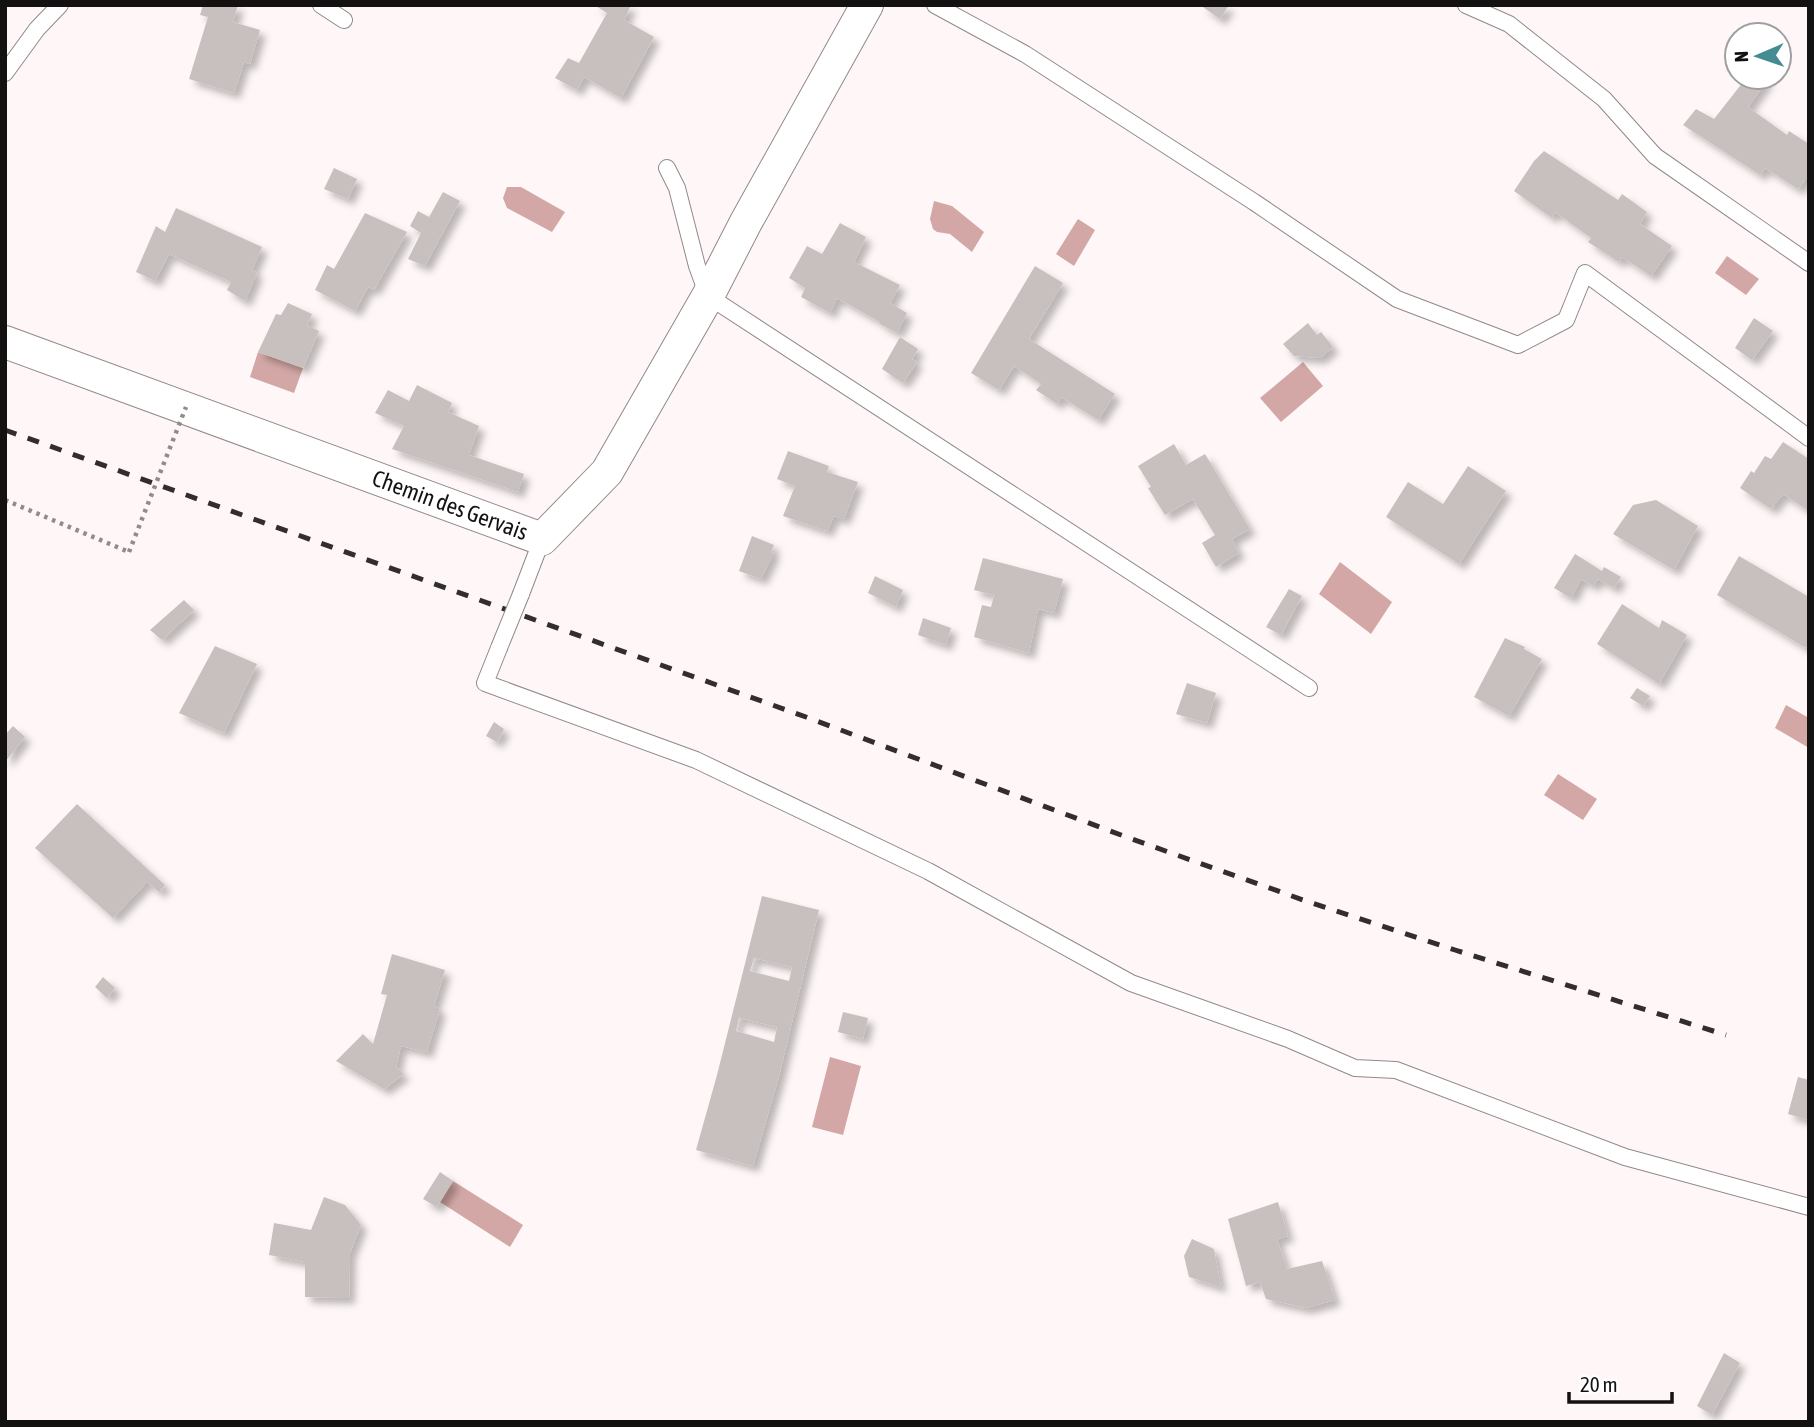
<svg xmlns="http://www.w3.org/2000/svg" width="1814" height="1427" viewBox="0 0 1814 1427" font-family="'Asap Condensed',sans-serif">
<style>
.water{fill:#d3a7a5}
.building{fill:#c8bfbf;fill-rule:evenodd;filter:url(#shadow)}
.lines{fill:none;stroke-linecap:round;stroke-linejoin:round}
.lane-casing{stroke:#918988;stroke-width:18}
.street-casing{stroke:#918988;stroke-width:34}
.path{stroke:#918b8b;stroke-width:4.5;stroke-dasharray:3.5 5;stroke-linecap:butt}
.lane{stroke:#fff;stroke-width:16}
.street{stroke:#fff;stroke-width:32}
.rail{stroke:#322e2e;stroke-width:5;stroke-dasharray:12 12;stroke-linecap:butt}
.lane-bridge-casing{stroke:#918988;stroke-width:18;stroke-linecap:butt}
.path-bridge{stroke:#918b8b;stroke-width:4.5;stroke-dasharray:3.5 5;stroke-linecap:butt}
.lane-bridge{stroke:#fff;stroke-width:16}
.labels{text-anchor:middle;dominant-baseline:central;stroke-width:5;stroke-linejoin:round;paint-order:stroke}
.street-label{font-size:23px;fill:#141111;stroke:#fff}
</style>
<defs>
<filter id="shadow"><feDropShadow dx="6" dy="6" stdDeviation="3.5" flood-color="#0004"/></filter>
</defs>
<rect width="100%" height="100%" fill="#fff7f7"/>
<g class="water">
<polygon points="507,187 521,187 565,212 552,232 507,208 503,198"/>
<polygon points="934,201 952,206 984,232 972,252 950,234 937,232 933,229 930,219"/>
<polygon points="1078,219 1095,230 1074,266 1056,254"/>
<polygon points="1727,256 1759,279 1746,295 1715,273"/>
<polygon points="258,352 303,368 294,393 250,377"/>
<polygon points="1303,362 1323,386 1281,422 1260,398"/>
<polygon points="1340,562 1392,602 1371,634 1319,594"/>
<polygon points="1786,705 1809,718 1809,748 1775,728"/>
<polygon points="1558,774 1597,799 1583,820 1544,795"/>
<polygon points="830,1057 861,1066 843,1135 812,1127"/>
<polygon points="453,1181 523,1225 510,1247 440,1202"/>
</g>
<g class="building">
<polygon points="203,5 238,5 233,22 260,30 250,64 244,62 234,93 189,79 208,17 200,15"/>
<polygon points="594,5 631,5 624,20 654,37 621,98 584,77 577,90 555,78 568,58 579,63 607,13"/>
<polygon points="1200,5 1229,5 1220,19"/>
<polygon points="1747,77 1765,77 1768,79 1748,107 1787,135 1789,131 1809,144 1809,175 1798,189 1765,168 1760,175 1683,125 1696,109 1714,119"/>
<polygon points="1544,151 1618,200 1622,194 1647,212 1640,224 1672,246 1651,276 1622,257 1619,262 1588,242 1591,238 1555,212 1552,218 1514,191 1534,161"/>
<polygon points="334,168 357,179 348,199 324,189"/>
<polygon points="443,192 460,201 425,266 408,259 421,233 410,226 418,211 429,217"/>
<polygon points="176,208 262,247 252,270 257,273 245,301 227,290 231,282 169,254 155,281 136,272 156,226 165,232"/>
<polygon points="365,213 407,232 374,290 368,287 355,311 315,290 327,265 334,269"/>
<polygon points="840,223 866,237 854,262 900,285 890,303 907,313 897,333 880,324 880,322 837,298 830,313 801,297 805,288 789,278 807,246 822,254"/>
<polygon points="1035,266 1063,283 1029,339 1115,394 1098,420 1061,397 1057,404 1036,390 1041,384 1014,366 999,390 971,373"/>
<polygon points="288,303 312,314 307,325 319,331 303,368 258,352 276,314 281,315"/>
<polygon points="1754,318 1773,331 1752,360 1735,348"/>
<polygon points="1308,323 1317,335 1321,332 1333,347 1320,358 1294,356 1283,344"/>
<polygon points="900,337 918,349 912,359 917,362 903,383 882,369"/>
<polygon points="417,385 452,403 448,412 479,426 469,455 524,474 518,492 392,449 404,426 375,413 388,390 409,401"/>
<polygon points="1783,442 1809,459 1807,462 1809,463 1809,511 1783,494 1771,509 1740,488 1751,471 1754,473 1765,456 1771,459"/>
<polygon points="1174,444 1186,465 1205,454 1250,529 1232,539 1239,553 1216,567 1202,543 1215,535 1193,499 1165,515 1148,488 1151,487 1138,466"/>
<polygon points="788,451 829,466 827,472 858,482 844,519 834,516 827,531 783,516 795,486 777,479"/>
<polygon points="1468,466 1506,491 1459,564 1386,517 1408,482 1443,504"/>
<polygon points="1656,500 1698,526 1674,570 1613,534 1633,505"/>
<polygon points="752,536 774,545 771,552 774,553 761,579 739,571"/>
<polygon points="1575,554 1602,571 1604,567 1621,577 1614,588 1598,579 1593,586 1581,579 1571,598 1554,588"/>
<polygon points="1739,556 1809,597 1809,643 1806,648 1717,595"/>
<polygon points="983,558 1063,579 1054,613 1038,609 1029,653 974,637 982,605 991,607 994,595 974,590"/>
<polygon points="875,576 903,590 896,607 868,593"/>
<polygon points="1289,589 1302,596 1281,635 1266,627"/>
<polygon points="184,600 194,610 162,640 150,630"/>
<polygon points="1622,604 1659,628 1662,620 1687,635 1659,684 1597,644"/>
<polygon points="923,618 951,628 946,645 918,635"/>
<polygon points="1505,638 1525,647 1524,649 1542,659 1509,716 1474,697"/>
<polygon points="215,646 257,664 224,733 179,713"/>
<polygon points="1187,683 1216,693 1207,723 1176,714"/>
<polygon points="1637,688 1650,696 1643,706 1630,698"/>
<polygon points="494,722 504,729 497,742 486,736"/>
<polygon points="13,726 25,737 5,762 5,735"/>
<polygon points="77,804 165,885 159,892 147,882 113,918 35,848"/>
<path d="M762,896L819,910L779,1076L753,1166L696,1150L717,1075ZM754,958L792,967L789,981L750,971ZM739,1018L777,1027L774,1042L736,1031Z"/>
<polygon points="392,954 445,970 434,1006 440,1009 427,1052 401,1046 396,1067 404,1074 384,1089 336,1061 363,1034 373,1044 387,995 381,994"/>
<polygon points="103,977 115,988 107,998 95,987"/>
<polygon points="843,1012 868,1018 863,1039 838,1032"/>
<polygon points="1798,1077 1809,1080 1809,1120 1788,1114"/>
<polygon points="440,1172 453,1181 437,1207 423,1199"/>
<polygon points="324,1197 345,1205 361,1225 350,1253 349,1298 305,1297 305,1262 269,1255 274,1223 311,1230"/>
<polygon points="1278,1202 1288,1236 1277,1239 1287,1269 1322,1261 1335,1300 1306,1308 1266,1299 1260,1282 1246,1286 1228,1219"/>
<polygon points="1192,1239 1214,1249 1221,1287 1189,1277 1184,1256"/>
<polygon points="1724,1353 1740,1363 1712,1415 1697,1406"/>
</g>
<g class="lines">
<defs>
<g id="lane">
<polyline points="321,5 344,20"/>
<polyline points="935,5 1025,54 1254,202 1397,299 1518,345 1566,320 1585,273 1809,438"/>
<polyline points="1466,5 1509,24 1604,99 1655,156 1809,263"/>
<polyline points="5,73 37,29 60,5"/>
<polyline points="667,168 677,188 697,266 708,296 1309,688"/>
<polyline points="521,594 542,539"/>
<polyline points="499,648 485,683 696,760 928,871 1131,983 1288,1039 1355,1068 1396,1070 1625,1157 1809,1207"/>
</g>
<polyline id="street" points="5,342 542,539 607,472 708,296 746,222 867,5"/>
</defs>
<use href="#lane" class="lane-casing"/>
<use href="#street" class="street-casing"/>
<polyline class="path" points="5,500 129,552"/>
<use href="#lane" class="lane"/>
<use href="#street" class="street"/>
<polyline class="rail" points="5,430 806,717 1129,838 1306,901 1455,950 1726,1035"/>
<defs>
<polyline id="lane-bridge" points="499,648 521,594"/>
</defs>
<use href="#lane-bridge" class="lane-bridge-casing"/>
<polyline class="path-bridge" points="129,552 186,407"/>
<use href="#lane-bridge" class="lane-bridge"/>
</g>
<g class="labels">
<g class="street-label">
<text transform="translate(450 505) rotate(20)">Chemin des Gervais</text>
</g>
</g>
<rect width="1814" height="1427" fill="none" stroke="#141111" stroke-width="14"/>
<g transform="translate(1758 56) rotate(268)"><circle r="33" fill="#ffffff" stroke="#a1a0a0" stroke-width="2"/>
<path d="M0-5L12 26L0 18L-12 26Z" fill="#448b92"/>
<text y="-10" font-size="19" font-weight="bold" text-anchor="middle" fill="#141111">N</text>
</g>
<path d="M1569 1392v10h103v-10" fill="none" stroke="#141111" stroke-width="3.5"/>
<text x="1580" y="1392" font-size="21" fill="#141111" stroke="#ffffff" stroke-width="5" paint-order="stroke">20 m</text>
</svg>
